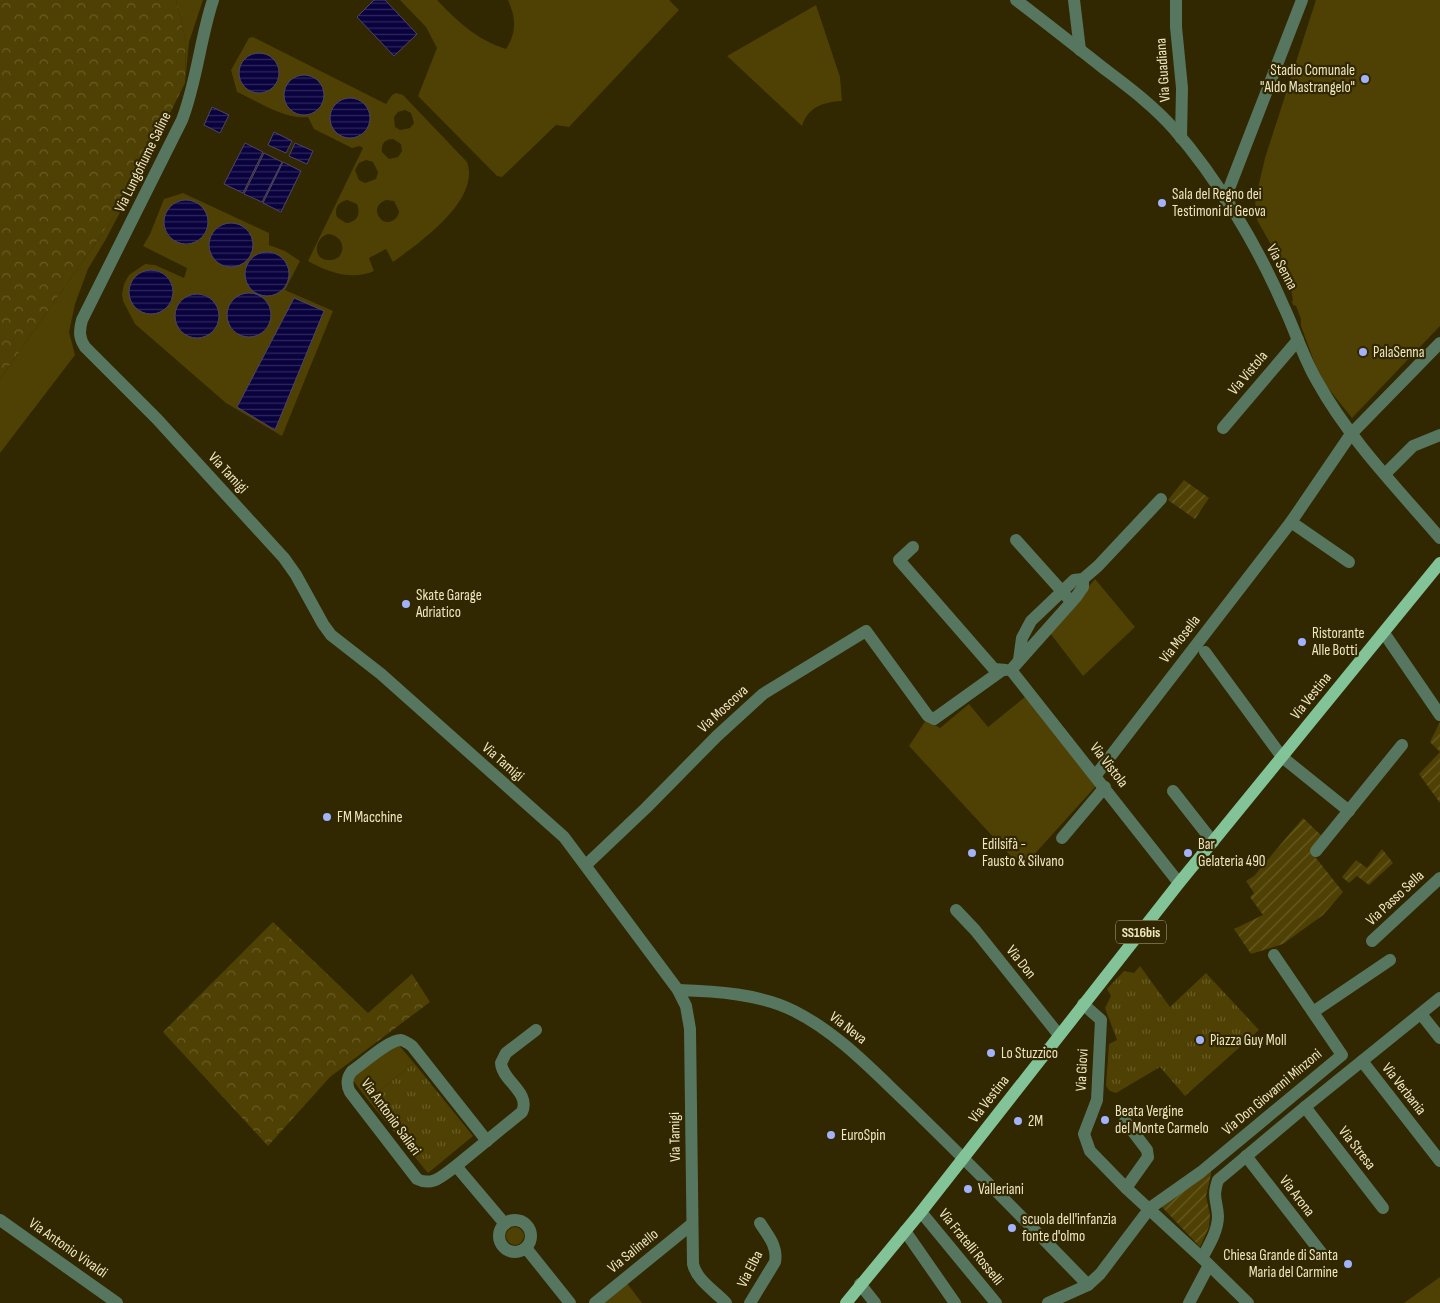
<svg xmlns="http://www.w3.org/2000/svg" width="1440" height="1303" viewBox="0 0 1440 1303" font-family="'Sofia Sans Condensed',sans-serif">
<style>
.grass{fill:#4f4103;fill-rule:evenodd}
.forest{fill:url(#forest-crowns)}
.park{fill:url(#park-tufts)}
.garden{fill:url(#garden-furrows)}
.water{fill:url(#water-rules);stroke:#4e4667}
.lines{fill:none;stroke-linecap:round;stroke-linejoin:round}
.minor{stroke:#577660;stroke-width:12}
.major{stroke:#83c398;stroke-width:12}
.poi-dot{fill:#a2b2fd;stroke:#312701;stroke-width:2}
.labels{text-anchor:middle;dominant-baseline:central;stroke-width:4.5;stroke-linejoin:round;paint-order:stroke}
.shield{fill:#312701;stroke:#b6ad89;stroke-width:1}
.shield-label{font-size:14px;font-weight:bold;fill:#efe6c3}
.street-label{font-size:15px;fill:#efe6c3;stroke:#312701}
.poi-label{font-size:15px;fill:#efe6c3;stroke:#312701;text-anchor:start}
</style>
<defs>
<pattern id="forest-crowns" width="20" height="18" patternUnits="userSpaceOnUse" patternTransform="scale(1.25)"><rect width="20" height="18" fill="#4f4103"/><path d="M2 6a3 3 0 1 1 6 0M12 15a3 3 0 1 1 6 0" fill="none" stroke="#695c26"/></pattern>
<pattern id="park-tufts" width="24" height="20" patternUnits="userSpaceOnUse" patternTransform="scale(1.25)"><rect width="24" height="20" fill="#4f4103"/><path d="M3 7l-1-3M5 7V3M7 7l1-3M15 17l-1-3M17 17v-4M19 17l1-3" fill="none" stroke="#695c26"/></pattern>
<pattern id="garden-furrows" width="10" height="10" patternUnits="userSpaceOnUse" patternTransform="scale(1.25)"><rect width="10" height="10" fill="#4f4103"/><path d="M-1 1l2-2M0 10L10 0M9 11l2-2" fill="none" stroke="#695c26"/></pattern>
<pattern id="water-rules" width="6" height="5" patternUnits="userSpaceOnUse" patternTransform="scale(1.25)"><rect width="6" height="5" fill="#09023f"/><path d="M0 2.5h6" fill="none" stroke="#2d2759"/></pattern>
</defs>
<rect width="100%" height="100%" fill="#312701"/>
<g class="grass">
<polygon points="176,0 203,0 189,42 185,83 186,42"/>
<path d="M400,0H437C458,22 476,39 506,49C517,32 516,18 508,0H669L679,10L569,127L556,125L502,177L497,176L418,96L437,48L426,27Z"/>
<polygon points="1316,0 1440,0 1440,326 1352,418 1320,378 1301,326 1301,319 1296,306 1293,305 1292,301 1293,300 1288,275 1257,220 1255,201 1265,158"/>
<path d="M816,5L840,77L842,101C823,102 808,107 802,126L727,56Z"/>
<path d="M253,37L386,104L392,95L396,93L403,95L467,162C481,200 419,243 393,262L386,249L369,258L374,271C352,281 327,272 308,261L363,148L360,146L352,148L314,129L308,117C286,120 257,101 237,92L231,70L249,38ZM258,54L270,57L278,80C272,91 263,95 251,91ZM303,75L309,76L308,114L296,113L287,85L291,80ZM349,99C366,100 374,116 366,131L333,109L337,103ZM405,110L411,113L414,123L410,128L400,130L395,127L394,117L398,112ZM393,139L401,144L402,151L398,157L389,159L382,152C381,144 385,139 393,139ZM366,160L373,162L378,172L376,179L365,183L359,180L355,170L359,163ZM347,200L357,204C361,214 357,222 346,223L337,217C334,209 338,202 347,200ZM386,200L394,201L399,211C398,219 391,224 383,221C374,214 375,204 386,200ZM328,234C348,236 346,261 329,260C312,260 314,238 328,234Z"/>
<path d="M183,193L269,233V245L285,251L300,261L285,290L333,311L282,436L226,403L135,324L123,301L122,294L124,284L129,275L145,264L155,265L184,278L187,268L143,246L150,234L164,199ZM185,200L192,201L200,240L187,245L168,236C159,220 167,204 185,200ZM237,224L249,231L253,244L225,267L214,259ZM273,252L284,260L261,295C249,289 244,281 245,268ZM157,270C172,277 177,289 170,304L134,305L129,292ZM203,294C237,310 208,356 179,329ZM255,294C290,311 259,355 231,329ZM294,298L324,311L275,430L237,407Z"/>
<polygon points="129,195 106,239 88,269 75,304 69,332 75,355 0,453 0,379"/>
<polygon points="1095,579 1135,627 1083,676 1050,633"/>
<polygon points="1025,697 1096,786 1022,868 909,746 926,720 940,728 969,704 988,727"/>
<polygon points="397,1043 414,1063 368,1100 351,1078"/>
<circle cx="515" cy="1236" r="9"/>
<polygon points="1440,1277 1440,1303 1404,1303"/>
<polygon points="626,1282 642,1303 601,1303"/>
</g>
<g class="forest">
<polygon points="0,0 176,0 186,42 185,83 129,195 0,379"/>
<polygon points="273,922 368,1013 412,974 430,1002 330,1077 268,1146 163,1032"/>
</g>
<g class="park">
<polygon points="1140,966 1170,1007 1206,973 1259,1030 1185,1096 1160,1067 1116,1093 1110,1091 1106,1086 1109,1044 1117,1040 1105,1008 1111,996 1107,989 1124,971 1134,973"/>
<polygon points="414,1063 473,1136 428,1173 368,1100"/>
</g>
<g class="garden">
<polygon points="1184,480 1209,498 1195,519 1168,500"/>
<polygon points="1440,722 1440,803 1419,774 1440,752 1430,742"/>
<polygon points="1303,818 1325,839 1312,853 1343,892 1323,915 1283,944 1251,954 1234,929 1263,915 1250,897 1254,893 1246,881 1254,876"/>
<polygon points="1382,849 1393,863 1369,885 1357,876 1349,883 1342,877 1356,860 1367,868"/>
<polygon points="1211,1170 1211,1174 1206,1196 1210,1215 1209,1227 1200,1247 1162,1207"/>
</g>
<g class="water">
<polygon points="374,0 385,0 417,34 394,56 357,17"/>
<circle cx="259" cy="73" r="20"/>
<circle cx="304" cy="95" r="20"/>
<circle cx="350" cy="118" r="20"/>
<polygon points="212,107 229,115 220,133 204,125"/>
<polygon points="274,132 292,141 286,153 268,145"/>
<polygon points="245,143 263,152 243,193 224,184"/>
<polygon points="295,143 313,151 307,164 289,156"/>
<polygon points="264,153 282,162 262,202 244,194"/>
<polygon points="283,162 301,171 281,212 263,203"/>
<circle cx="186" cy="222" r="22"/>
<circle cx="231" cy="245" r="22"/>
<circle cx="267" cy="274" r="22"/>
<circle cx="151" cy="292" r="22"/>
<circle cx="249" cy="315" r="22"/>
<circle cx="197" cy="316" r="22"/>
<polygon points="294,298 324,311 275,430 237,407"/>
</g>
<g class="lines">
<g class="minor">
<path d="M213,0C200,39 197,81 182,120L82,320C79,331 79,338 85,347L157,419L284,558L296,575L323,624L331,635L381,674L564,837L678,990L686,1006L690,1029L693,1264C697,1281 715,1291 726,1303"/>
<path d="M1016,0C1045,22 1074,45 1102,67C1127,86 1153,105 1174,129C1217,178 1257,245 1283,305C1295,330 1303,357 1317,381C1349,439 1397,488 1440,538"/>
<polyline points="1074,0 1080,50"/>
<polyline points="1176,0 1176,27 1182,88 1181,138"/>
<polyline points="1225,199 1302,0"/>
<polyline points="1223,428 1298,340"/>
<polyline points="1385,474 1413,446 1440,435"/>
<polyline points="1291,522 1349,562"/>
<polyline points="1016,540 1068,598"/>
<polyline points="913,547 899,560 994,669 1006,670"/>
<polyline points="1083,579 1083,587 1076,597 1011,670 1179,883"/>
<polyline points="1384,633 1440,715"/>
<polyline points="1205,652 1282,757 1349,811"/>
<polyline points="1019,660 1022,638 1031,621 1074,580 1083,579 1098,566 1161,499"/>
<polyline points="1096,775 1291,522 1351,434 1440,343"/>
<polyline points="1173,791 1213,842"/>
<polyline points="1062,838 1105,787"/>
<polyline points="1316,851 1402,745"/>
<polyline points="586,865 646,808 717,736 763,694 866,631 928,716 934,719 1001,671"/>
<polyline points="956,910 975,930 1059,1035"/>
<polyline points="1372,941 1440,878"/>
<path d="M678,990C715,991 761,994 794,1011C838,1033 873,1071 908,1104C969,1163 1029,1224 1088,1285"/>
<polyline points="1083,1004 1101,1020 1097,1100 1084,1134 1090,1151 1126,1188 1202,1258 1248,1303"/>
<polyline points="1313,1012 1390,960"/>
<polyline points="1421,1014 1440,1038"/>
<polyline points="1362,1061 1440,1161"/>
<polyline points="1305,1107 1383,1208"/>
<polyline points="1125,1121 1147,1150 1148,1157 1126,1188"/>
<path d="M487,1141L412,1046C408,1043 405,1041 401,1040C388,1040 363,1064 352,1071C347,1077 346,1085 350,1092L417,1179C433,1187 443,1175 456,1166L505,1224"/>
<polyline points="1246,1156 1323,1255"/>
<path d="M456,1166L522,1112C531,1092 502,1081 501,1063L506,1053L536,1030"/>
<polyline points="921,1212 996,1303"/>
<polyline points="0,1220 117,1303"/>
<circle cx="515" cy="1236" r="16"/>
<polyline points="905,1231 955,1303"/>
<polyline points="526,1248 570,1303"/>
<path d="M1202,1258C1209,1245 1218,1231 1218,1216C1217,1200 1212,1197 1218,1180L1305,1107L1440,998"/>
<polyline points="860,1284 875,1303"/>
<polyline points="595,1303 692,1224"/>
<path d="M750,1303L775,1262C778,1246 768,1236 760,1223"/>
<polyline points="1048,1303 1088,1285 1100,1274 1150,1208 1201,1172 1342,1055 1274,955"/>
<polyline points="1189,1303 1209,1265"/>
</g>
<polyline class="major" points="846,1303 921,1212 1179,883 1440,563"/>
</g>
<g class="poi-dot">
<circle cx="1365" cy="79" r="5"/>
<circle cx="1162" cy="203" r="5"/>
<circle cx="1363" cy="352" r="5"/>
<circle cx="406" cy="604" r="5"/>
<circle cx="1302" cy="642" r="5"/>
<circle cx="327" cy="817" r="5"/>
<circle cx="972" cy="853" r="5"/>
<circle cx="1188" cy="853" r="5"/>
<circle cx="1200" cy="1040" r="5"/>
<circle cx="991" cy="1053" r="5"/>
<circle cx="1105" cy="1120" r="5"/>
<circle cx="1018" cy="1121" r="5"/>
<circle cx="831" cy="1135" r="5"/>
<circle cx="968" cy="1189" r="5"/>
<circle cx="1012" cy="1228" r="5"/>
<circle cx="1348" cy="1264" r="5"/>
</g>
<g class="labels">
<rect class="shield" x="1116" y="920.5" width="50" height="23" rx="4"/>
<g class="shield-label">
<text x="1141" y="932">SS16bis</text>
</g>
<g class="street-label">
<text transform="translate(1163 70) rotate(-94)">Via Guadiana</text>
<text transform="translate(143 162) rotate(-64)">Via Lungofiume Saline</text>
<text transform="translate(1282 267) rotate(62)">Via Senna</text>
<text transform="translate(1248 373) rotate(-50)">Via Vistola</text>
<text transform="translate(228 473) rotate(47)">Via Tamigi</text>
<text transform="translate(1180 639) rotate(-52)">Via Mosella</text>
<text transform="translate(1311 696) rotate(-51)">Via Vestina</text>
<text transform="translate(723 709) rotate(-43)">Via Moscova</text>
<text transform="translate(503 762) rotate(41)">Via Tamigi</text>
<text transform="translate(1109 765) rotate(52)">Via Vistola</text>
<text transform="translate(1395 898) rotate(-43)">Via Passo Sella</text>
<text transform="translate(1021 962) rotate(51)">Via Don</text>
<text transform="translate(848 1028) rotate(38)">Via Neva</text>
<text transform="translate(1082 1070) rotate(-87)">Via Giovi</text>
<text transform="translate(1404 1089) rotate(52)">Via Verbania</text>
<text transform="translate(1272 1092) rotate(-40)">Via Don Giovanni Minzoni</text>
<text transform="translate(989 1099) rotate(-52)">Via Vestina</text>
<text transform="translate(391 1117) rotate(54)">Via Antonio Salieri</text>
<text transform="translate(675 1137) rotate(-91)">Via Tamigi</text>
<text transform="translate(1357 1148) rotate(52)">Via Stresa</text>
<text transform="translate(1297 1196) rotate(52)">Via Arona</text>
<text transform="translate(971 1247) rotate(51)">Via Fratelli Rosselli</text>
<text transform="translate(68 1248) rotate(35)">Via Antonio Vivaldi</text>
<text transform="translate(633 1251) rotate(-39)">Via Salinello</text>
<text transform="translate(750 1269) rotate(-63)">Via Elba</text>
</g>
<g class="poi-label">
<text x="1355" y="70" text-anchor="end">Stadio Comunale<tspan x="1355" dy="17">"Aldo Mastrangelo"</tspan></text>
<text x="1172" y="194">Sala del Regno dei<tspan x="1172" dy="17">Testimoni di Geova</tspan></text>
<text x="1373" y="352">PalaSenna</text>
<text x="416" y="595">Skate Garage<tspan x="416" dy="17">Adriatico</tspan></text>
<text x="1312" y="633">Ristorante<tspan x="1312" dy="17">Alle Botti</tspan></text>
<text x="337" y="817">FM Macchine</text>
<text x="982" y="844">Edilsifà -<tspan x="982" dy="17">Fausto &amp; Silvano</tspan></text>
<text x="1198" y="844">Bar<tspan x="1198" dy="17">Gelateria 490</tspan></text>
<text x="1210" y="1040">Piazza Guy Moll</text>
<text x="1001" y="1053">Lo Stuzzico</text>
<text x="1115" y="1111">Beata Vergine<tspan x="1115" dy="17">del Monte Carmelo</tspan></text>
<text x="1028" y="1121">2M</text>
<text x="841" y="1135">EuroSpin</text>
<text x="978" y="1189">Valleriani</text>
<text x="1022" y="1219">scuola dell'infanzia<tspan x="1022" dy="17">fonte d'olmo</tspan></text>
<text x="1338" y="1255" text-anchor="end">Chiesa Grande di Santa<tspan x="1338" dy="17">Maria del Carmine</tspan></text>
</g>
</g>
</svg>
